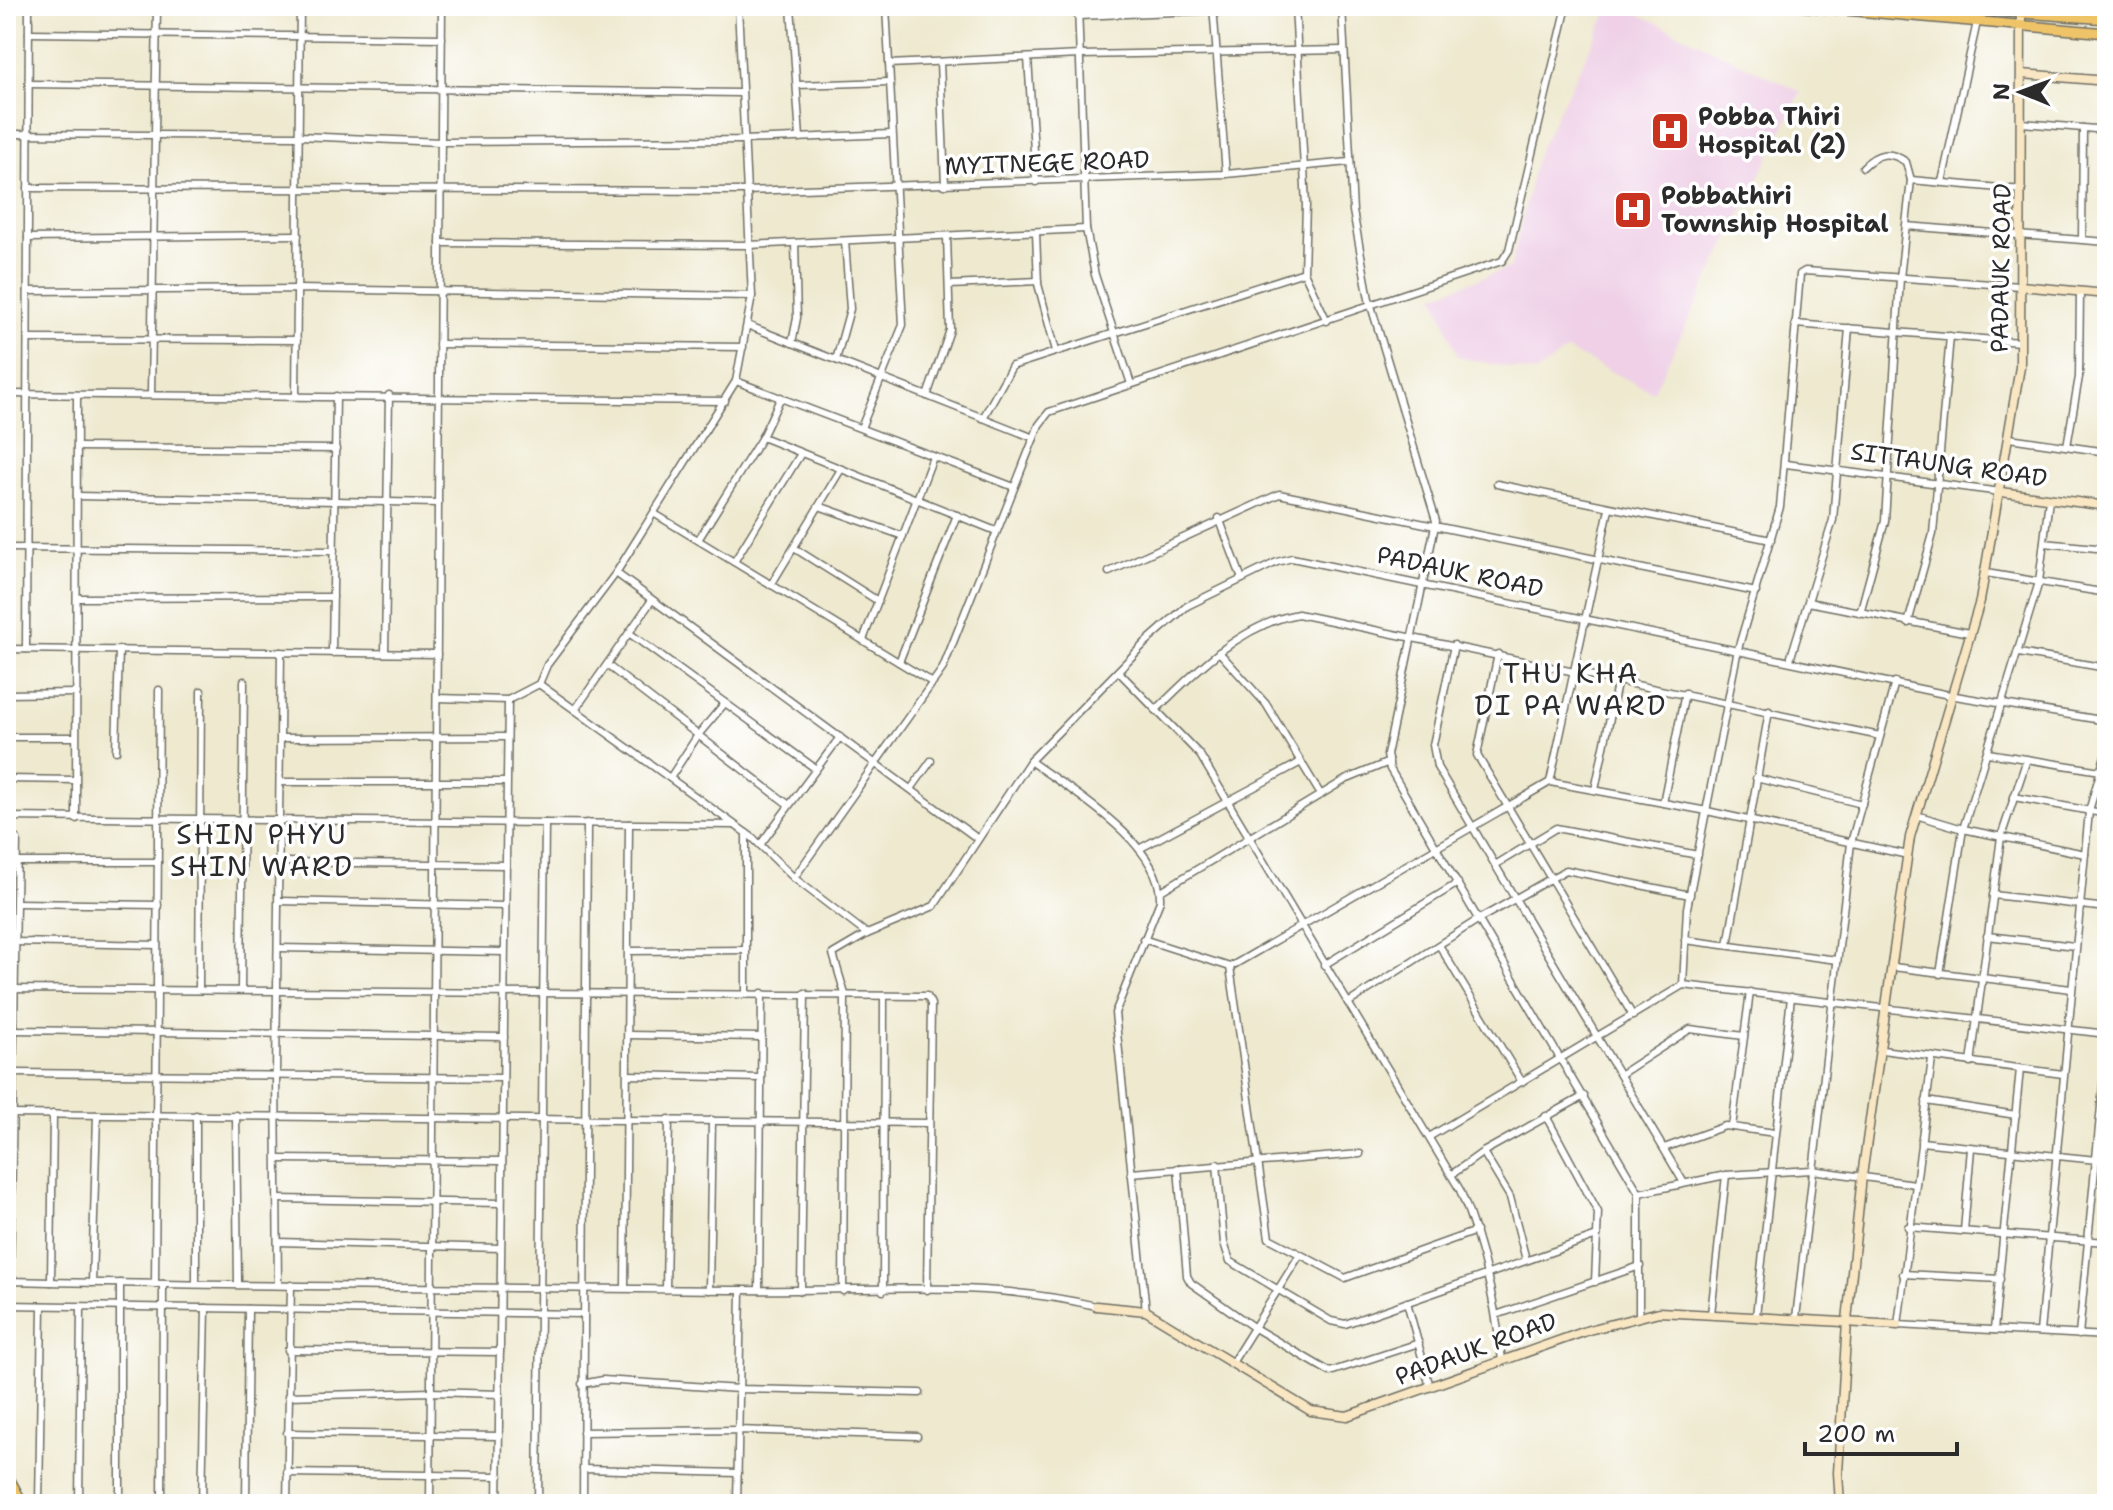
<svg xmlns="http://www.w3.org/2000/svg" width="2113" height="1510" viewBox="0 0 2113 1510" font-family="'Shantell Sans',sans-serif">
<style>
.built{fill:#efd0e7}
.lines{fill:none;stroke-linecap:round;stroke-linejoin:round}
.street-casing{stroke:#6f6e64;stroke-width:9}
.secondary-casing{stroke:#6f6e64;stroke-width:11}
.primary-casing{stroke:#6f6e64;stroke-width:12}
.street{stroke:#fff;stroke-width:6}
.secondary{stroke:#f9e7c3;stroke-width:8}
.primary{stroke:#efc469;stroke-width:9}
.labels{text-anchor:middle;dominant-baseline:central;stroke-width:7;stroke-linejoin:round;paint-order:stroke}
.poi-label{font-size:24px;font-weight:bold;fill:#2b2b2b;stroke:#fff;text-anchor:start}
.street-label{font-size:24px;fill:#2b2b2b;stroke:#fff}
.quarter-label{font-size:28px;letter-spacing:2px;fill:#2b2b2b;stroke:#fff}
</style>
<rect width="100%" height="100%" fill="#fff"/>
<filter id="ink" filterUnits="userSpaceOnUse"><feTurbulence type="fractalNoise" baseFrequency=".0125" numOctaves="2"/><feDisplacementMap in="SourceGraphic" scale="16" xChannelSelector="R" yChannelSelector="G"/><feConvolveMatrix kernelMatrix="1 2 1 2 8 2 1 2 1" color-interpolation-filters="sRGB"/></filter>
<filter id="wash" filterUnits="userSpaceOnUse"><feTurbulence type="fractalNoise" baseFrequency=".006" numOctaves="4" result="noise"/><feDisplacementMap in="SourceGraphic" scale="32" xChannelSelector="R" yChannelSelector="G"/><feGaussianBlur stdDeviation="1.8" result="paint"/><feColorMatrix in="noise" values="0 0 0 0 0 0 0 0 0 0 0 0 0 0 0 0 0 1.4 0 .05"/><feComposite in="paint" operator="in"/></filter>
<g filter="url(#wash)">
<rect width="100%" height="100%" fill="#eee9cf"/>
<polygon class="built" points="1611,6 1622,6 1801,92 1653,392 1567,350 1535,373 1458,357 1435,295 1511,267 1537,154"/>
</g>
<g filter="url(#ink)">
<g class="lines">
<defs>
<g id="street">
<polyline points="791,6 800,138"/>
<polyline points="1078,6 1086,229 1095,275 1131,384"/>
<polyline points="1213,6 1226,174"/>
<polyline points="1295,6 1306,205 1304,272 1327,321"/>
<polyline points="1342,6 1353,211 1369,299 1436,521 1387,755 1390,769 1639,1193 1639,1316"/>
<polyline points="1078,16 1295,7"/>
<polyline points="29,33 442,38"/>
<polyline points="1028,58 1036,182"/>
<polyline points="940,62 945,185"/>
<polyline points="889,64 1080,55 1344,50"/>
<polyline points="29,84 741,93"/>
<polyline points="797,85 889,82"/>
<polyline points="2022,123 2107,130"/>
<polyline points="6,134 299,136 441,142 744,140 891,134"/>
<path d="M1863,167C1877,153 1889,150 1906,162L1911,180"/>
<polyline points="1942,182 1977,22"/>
<polyline points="28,188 746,191 1226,174 1349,162"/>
<polyline points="1906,226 2107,242"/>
<polyline points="1036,232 1038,284 1056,351"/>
<polyline points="28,238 298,235"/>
<polyline points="2082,239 2083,128"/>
<polyline points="440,243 749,245 1086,229"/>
<polyline points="950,285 1038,281"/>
<polyline points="28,291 297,289 752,296"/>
<polyline points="1795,324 2020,342"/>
<polyline points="747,325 1034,438"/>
<polyline points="28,339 297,340"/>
<polyline points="792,343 797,318 795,243"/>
<polyline points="439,344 743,347"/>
<polyline points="836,360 850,309 845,241"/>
<polyline points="736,381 1014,487"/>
<polyline points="6,394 725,401"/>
<polyline points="151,394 157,6"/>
<polyline points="296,395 300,6"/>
<polyline points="927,396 950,330 947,237"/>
<polyline points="983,418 1012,366 1304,272"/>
<polyline points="861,428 903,325 886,6"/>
<polyline points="762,437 996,531"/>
<polyline points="2009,438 2107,452"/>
<polyline points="2067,446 2079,377 2080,291"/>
<polyline points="77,447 336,449"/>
<polyline points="1786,464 2001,492"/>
<polyline points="1497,484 1771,540"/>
<polyline points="77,496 438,503"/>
<polyline points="819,506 903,536"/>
<polyline points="655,514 933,683"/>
<polyline points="1219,518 1242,579"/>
<polyline points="698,540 762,437 781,397"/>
<polyline points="2044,543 2107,549"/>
<polyline points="6,548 334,551"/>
<polyline points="794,548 878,601"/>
<polyline points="734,562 800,455"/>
<polyline points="1109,572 1279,494 1756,592"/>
<polyline points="616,573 978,839"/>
<polyline points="1986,573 2107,593"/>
<polyline points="771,585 840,471"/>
<polyline points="78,598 333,597"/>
<polyline points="1808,602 1969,633"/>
<polyline points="1860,613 1885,521 1900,278 1911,180 2022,190"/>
<polyline points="1908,623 1933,534 1950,336"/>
<polyline points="629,633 816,769"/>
<polyline points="863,640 933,457"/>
<polyline points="1454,645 1433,745 1437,767 1684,1183"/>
<polyline points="6,649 437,654"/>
<polyline points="26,649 29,6"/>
<polyline points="1219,652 1266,704 1321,795"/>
<polyline points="332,653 336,396"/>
<polyline points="385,653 389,395"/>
<polyline points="2019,653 2107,668"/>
<polyline points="1498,654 1477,755 1633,1016"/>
<polyline points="1790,660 1833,520 1849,328"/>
<polyline points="899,662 957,515"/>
<polyline points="607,665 789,805"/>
<path d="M1118,671L1200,755L1460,1190C1483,1246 1495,1300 1502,1360"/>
<polyline points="539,684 753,838 794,878 867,934"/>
<polyline points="6,694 77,693"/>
<polyline points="437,698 508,700 539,684 547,665 616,573 736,381 752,296 738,6"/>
<polyline points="575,710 652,600"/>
<path d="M1156,710C1195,671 1242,624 1298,614L1880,736"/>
<polyline points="6,737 75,737"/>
<polyline points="281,738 507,737"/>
<polyline points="116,751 119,650"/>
<polyline points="1988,753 2101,771"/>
<path d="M1030,761C1071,791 1163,844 1160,901L1115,1013L1146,1311"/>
<polyline points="670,778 698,735 725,703"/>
<polyline points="1756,778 1862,804"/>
<polyline points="6,779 75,780"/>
<polyline points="280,782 506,782"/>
<polyline points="1550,782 1609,509"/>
<polyline points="911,789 931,761"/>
<polyline points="1595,790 1618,679"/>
<polyline points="2014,797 2107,814"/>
<polyline points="1663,803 1685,693"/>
<polyline points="1916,815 1963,829 2085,854"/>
<polyline points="6,817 734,825"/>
<polyline points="76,819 77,395"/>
<polyline points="746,833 746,993"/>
<polyline points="760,845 840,737"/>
<polyline points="1139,849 1301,762"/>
<polyline points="16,862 158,862"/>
<polyline points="280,862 506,865"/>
<polyline points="1495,865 1556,828 1698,855"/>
<polyline points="794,878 943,668 1039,425 1049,412 1502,261 1509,250 1567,6"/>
<polyline points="1161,891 1345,780 1389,762"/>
<polyline points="1993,895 2107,908"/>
<polyline points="279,901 505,906"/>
<polyline points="16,903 158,905"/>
<polyline points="1987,936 2075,946"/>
<polyline points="1143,939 1230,967 1550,782 1707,811 1908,855"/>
<polyline points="1685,940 1837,960"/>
<polyline points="15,942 157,945"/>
<polyline points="1439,945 1522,1082"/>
<polyline points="1728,945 1769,711"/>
<polyline points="279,948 504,952"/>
<polyline points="629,951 746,950"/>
<polyline points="1324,965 1458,883"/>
<polyline points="1230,967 1269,1238 1345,1278 1476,1231"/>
<polyline points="1893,967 2071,989"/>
<polyline points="1940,974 1963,829 2039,582 2049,499"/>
<polyline points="1683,985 1687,908 1738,649 1780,507 1800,274 1805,271 2020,286"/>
<polyline points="6,989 927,996 931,1004 927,1290"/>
<polyline points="199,989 201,691"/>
<polyline points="241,990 244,681"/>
<polyline points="1348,1003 1479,919 1566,870 1690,895"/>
<polyline points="14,1030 504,1037"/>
<polyline points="628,1035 762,1037"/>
<polyline points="1882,1050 2063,1074"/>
<polyline points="1932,1059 1898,1325 2107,1336"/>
<polyline points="1971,1063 2001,837 2027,759"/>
<polyline points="14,1073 502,1078"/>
<polyline points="1621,1074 1690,1029 1744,1036"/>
<polyline points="628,1075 761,1078"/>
<polyline points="1926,1101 2016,1115"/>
<polyline points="6,1114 928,1123"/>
<polyline points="236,1115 238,1284"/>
<polyline points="1546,1116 1598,1212 1595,1282"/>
<polyline points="1732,1127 1750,992"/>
<polyline points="1429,1137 1683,985 2107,1034"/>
<polyline points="1921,1142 2107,1161"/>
<polyline points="1664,1148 1725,1126 1775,1133"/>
<polyline points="1483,1152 1510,1197 1526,1260"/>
<polyline points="278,1159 502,1161"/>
<polyline points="1217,1164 1224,1243 1230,1261 1331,1321 1345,1324 1597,1236"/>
<polyline points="1178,1168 1187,1276 1191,1283 1253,1327 1330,1372 1419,1343"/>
<polyline points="1131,1173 1360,1154"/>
<polyline points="1451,1175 1483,1152 1584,1096"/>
<polyline points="1639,1193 1726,1175 1812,1170 1915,1184"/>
<polyline points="278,1199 501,1203"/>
<polyline points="1908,1227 2107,1242"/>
<polyline points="1964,1231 1971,1148"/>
<polyline points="278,1242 500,1248"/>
<polyline points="1903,1274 2000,1279"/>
<path d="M6,1281C250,1287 495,1287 740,1290C858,1292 980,1278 1096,1306"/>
<polyline points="10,1281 17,839"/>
<polyline points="51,1282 53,1114"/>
<polyline points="92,1283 97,1115"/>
<polyline points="120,1283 120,1504"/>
<polyline points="155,1284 159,690"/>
<polyline points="196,1284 196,1115"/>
<polyline points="278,1285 276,1075 281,652"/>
<polyline points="625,1288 629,824"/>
<polyline points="666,1289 669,1119"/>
<polyline points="709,1290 712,1120"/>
<polyline points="759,1290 762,993"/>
<polyline points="801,1291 805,993"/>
<polyline points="843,1291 845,994 833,954 867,934 934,906 1030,761 1146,642 1187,606 1277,562 1292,558 1949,695 2107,721"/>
<polyline points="883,1291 884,996"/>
<polyline points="1407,1302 1430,1387"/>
<polyline points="6,1305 582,1314"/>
<polyline points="1711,1314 1726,1175"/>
<polyline points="1496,1315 1640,1266"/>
<polyline points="1756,1316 1791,997"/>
<polyline points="1796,1318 1851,843 1895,682"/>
<polyline points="1994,1330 2020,1069"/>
<polyline points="2040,1332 2089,811 2107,749"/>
<polyline points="2079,1335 2107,1044"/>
<polyline points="288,1350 500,1352"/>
<polyline points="1232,1363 1299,1256"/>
<polyline points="582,1384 603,1380 739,1389 920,1393"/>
<polyline points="288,1396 431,1392 500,1394"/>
<polyline points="583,1432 738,1430 917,1436"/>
<polyline points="287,1433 499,1436"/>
<polyline points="583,1469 738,1473"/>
<polyline points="287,1473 499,1476"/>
<polyline points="39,1504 42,1306"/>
<polyline points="79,1504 81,1307"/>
<polyline points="162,1504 163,1284"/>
<polyline points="202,1504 206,1308"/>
<polyline points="246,1504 248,1309"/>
<polyline points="287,1504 291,1285"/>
<polyline points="430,1504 442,6"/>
<polyline points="498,1504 508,700"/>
<polyline points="538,1504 545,823"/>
<polyline points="583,1504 587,823"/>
<polyline points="737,1504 741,1290"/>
</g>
<g id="secondary">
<polyline points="2022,74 2107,81"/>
<polyline points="2020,286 2107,294"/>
<polyline points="2001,492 2107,506"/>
<polyline points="1096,1306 1146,1311 1311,1411 1347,1416 1589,1330 1659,1312 1898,1325"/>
<polyline points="1840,1504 1838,1473 1847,1321 1862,1176 1910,837 1980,601 2020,367 2021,6"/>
</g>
<g id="primary">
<polyline points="1800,6 2107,33"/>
<polyline points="1925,6 2107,19"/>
<polyline points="6,1473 23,1504"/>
<polyline points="6,1498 9,1504"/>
</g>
</defs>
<use href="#street" class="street-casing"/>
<use href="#secondary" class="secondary-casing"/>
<use href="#primary" class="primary-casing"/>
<use href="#street" class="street"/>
<use href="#secondary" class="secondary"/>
<use href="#primary" class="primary"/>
</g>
</g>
<defs>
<symbol id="hospital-square" viewBox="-11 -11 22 22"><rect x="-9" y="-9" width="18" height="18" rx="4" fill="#c8321e" stroke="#fff"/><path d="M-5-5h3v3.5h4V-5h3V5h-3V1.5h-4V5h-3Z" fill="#fff"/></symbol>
</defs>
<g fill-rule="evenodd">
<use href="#hospital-square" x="1648" y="109" width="44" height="44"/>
<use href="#hospital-square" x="1611" y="188" width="44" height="44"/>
</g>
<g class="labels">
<g class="poi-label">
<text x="1698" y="117">Pobba Thiri<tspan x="1698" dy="28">Hospital (2)</tspan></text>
<text x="1661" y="196">Pobbathiri<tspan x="1661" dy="28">Township Hospital</tspan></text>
</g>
<g class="street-label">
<text transform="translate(1047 163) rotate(-2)">MYITNEGE ROAD</text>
<text transform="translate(2001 268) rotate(-89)">PADAUK ROAD</text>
<text transform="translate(1949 465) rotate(8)">SITTAUNG ROAD</text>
<text transform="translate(1460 572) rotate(12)">PADAUK ROAD</text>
<text transform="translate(1476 1349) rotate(-20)">PADAUK ROAD</text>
</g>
<g class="quarter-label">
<text x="1571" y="673">THU KHA<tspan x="1571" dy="32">DI PA WARD</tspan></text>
<text x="262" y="834">SHIN PHYU<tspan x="262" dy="32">SHIN WARD</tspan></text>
</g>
</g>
<rect width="2113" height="1510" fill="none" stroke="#fff" stroke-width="32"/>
<g transform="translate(2021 92) rotate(271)" stroke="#ffffff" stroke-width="6" paint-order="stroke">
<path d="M0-6L14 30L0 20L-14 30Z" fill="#2b2b2b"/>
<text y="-12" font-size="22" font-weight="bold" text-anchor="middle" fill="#2b2b2b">N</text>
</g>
<path d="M1805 1442v12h152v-12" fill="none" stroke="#2b2b2b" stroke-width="4"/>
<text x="1817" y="1442" font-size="24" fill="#2b2b2b" stroke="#ffffff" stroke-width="6" paint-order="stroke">200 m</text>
</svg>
